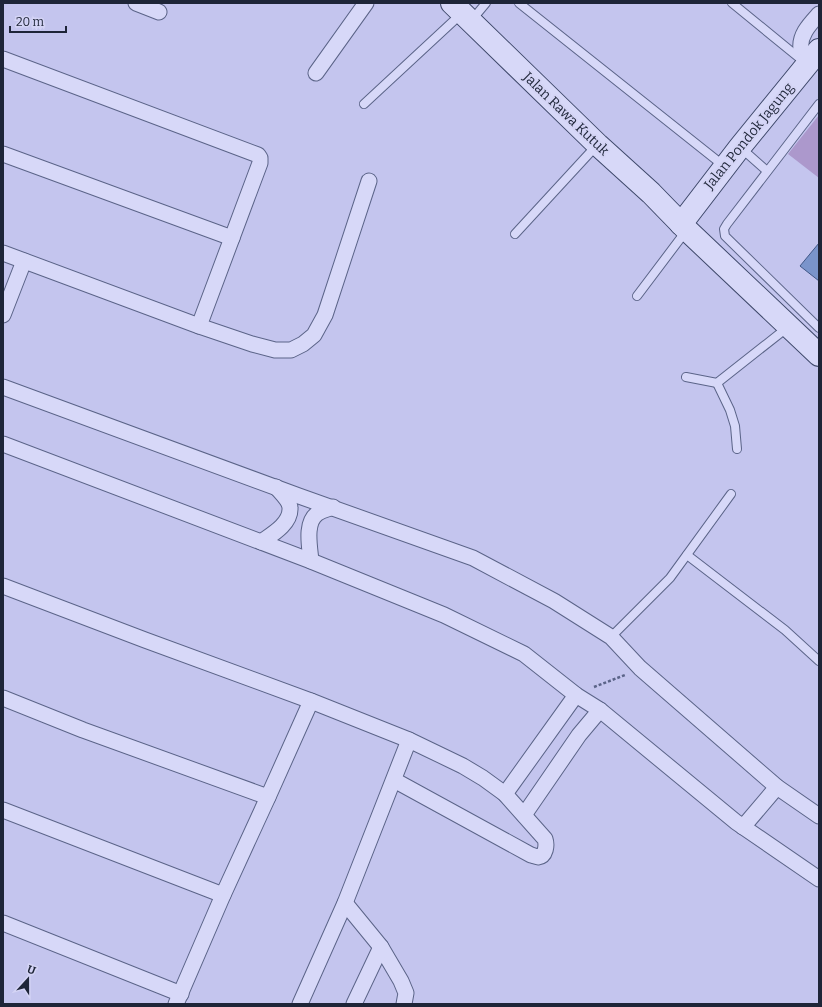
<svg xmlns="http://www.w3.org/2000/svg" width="822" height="1007" viewBox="0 0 822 1007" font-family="Bitter,serif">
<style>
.green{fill:#ac98cc}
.building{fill:#7a94cb;stroke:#415887}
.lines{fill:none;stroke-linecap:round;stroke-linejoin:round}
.lane-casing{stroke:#5b6488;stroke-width:10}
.street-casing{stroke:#5b6488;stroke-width:17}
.secondary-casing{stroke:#3e486a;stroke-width:24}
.path{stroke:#5b6488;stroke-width:2.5;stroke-dasharray:3 2;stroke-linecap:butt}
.lane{stroke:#d7d8f8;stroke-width:8}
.street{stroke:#d7d8f8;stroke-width:15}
.secondary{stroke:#d7d8f8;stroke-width:22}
.labels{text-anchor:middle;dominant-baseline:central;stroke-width:4;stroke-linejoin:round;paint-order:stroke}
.street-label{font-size:14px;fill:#1e2538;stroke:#d4d4f5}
</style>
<rect width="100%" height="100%" fill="#c4c5ee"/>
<polygon class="green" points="819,115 819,178 788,154"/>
<polygon class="building" points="819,243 819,281 800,266"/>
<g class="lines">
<defs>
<g id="lane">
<polyline points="519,3 724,166"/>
<polyline points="732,3 803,61"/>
<polyline points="471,21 486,3"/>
<polyline points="364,104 461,14"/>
<polyline points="819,104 727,224 724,229 725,236 819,328"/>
<polyline points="741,148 767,171"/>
<polyline points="515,234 597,145"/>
<polyline points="637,296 686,231"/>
<polyline points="686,377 717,383 788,327"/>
<polyline points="717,383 730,410 735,426 737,449"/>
<polyline points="687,555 785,630 819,661"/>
<polyline points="611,637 670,578 731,494"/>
</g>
<g id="street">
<polyline points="136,3 159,12"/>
<polyline points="3,59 258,155 260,158 260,163 199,326"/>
<path d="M807,64C805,60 802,54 801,49C799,35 810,24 819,14"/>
<polyline points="316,73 366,3"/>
<polyline points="3,154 232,238"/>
<polyline points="3,253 199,326 252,344 275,350 291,350 303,344 314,335 325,315 369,181"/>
<polyline points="3,315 24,261"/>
<polyline points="3,387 299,496 473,558 554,601 611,637 640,668 777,787 819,816"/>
<polyline points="3,444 311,561 444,615 524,654 576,695 600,710 736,822 819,879"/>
<path d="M261,542C271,535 291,524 290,508C290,501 281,493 276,487"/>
<path d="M311,561C310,548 304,522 318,513C323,510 328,509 333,507"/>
<path d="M3,586L145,640L311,701L409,740L463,766L483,778L505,794L545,839C547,845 546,856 538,857C537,857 532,855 531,855L394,780"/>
<polyline points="3,698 83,730 268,797"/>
<polyline points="505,794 576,695"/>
<polyline points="3,810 223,895"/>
<polyline points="524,815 579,735 600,710"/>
<polyline points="743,827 777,787"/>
<polyline points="345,903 381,947 401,981 406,993 404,1004"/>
<polyline points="3,923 181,994"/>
<polyline points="176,1004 223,895 268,797 311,701"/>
<polyline points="300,1004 345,903 409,740"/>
<polyline points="354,1004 381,947"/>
</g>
<g id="secondary">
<polyline points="452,3 598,145 651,193 687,230 819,355"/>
<polyline points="681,224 740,147 819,50"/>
</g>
</defs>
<use href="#lane" class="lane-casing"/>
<use href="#street" class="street-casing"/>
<use href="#secondary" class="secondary-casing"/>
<polyline class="path" points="594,687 625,675"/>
<use href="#lane" class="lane"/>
<use href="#street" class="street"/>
<use href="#secondary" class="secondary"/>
</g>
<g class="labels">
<g class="street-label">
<text transform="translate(566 114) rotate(44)">Jalan Rawa Kutuk</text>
<text transform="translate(749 136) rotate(-51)">Jalan Pondok Jagung</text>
</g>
</g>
<rect width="822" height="1007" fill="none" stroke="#1e2538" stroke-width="8"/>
<g transform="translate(28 979) rotate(21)" stroke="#d4d4f5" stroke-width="3" paint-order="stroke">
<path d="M0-3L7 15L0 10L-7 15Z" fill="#1e2538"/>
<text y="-6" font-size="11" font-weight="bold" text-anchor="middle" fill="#1e2538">U</text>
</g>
<path d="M10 26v6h56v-6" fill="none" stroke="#1e2538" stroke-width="2"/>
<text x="16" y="26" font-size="12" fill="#1e2538" stroke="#d4d4f5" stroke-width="3" paint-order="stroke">20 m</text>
</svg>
